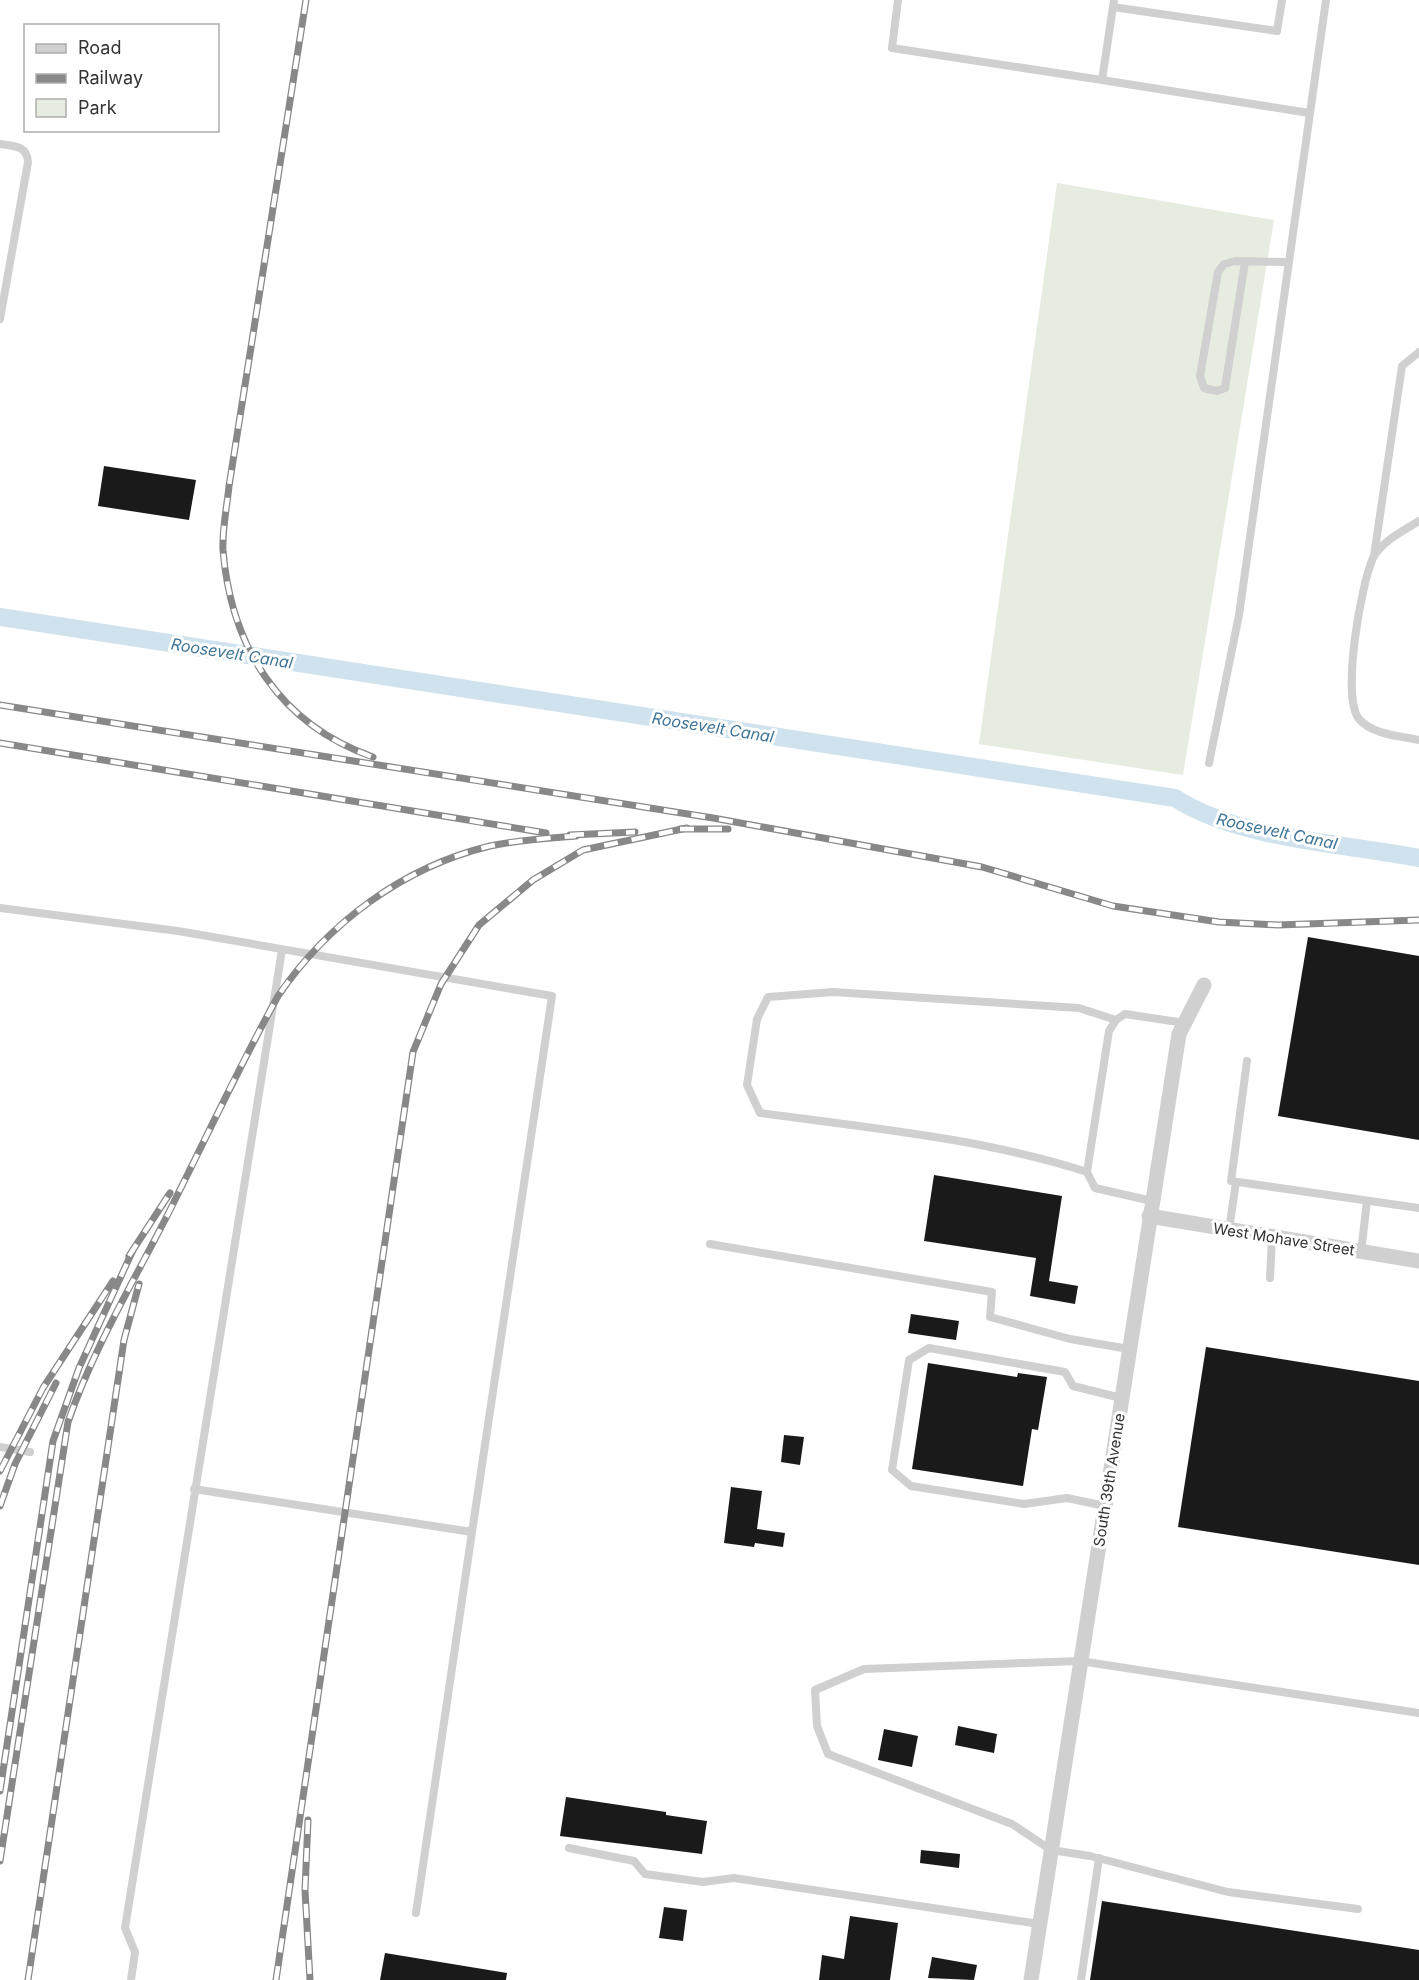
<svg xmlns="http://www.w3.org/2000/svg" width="1419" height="1980" viewBox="0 0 1419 1980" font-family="Inter,sans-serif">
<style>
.green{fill:#e6ecdf}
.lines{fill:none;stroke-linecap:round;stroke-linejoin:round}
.canal{stroke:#cfe2ee;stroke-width:18}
.building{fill:#1a1a1a}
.lane{stroke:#d0d0d0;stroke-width:8}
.street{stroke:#d0d0d0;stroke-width:15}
.rail-casing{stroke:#888;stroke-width:7}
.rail{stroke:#fff;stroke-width:4.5;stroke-dasharray:14;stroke-linecap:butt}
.labels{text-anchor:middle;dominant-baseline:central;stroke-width:6;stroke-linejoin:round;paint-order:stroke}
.street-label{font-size:15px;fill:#333;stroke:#fff}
.water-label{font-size:16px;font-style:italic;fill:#3f7597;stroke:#fff}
</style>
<rect width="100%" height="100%" fill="#fff"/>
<polygon class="green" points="1057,183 1274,220 1183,775 979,744"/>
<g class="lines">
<path class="canal" d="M0,617L1175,798C1240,840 1343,843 1419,858"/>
</g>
<g class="building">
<polygon points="104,466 196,480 189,520 98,506"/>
<polygon points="1308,937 1419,956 1419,1140 1278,1116"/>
<polygon points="934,1175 1062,1196 1049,1281 1078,1286 1075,1304 1030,1296 1036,1258 924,1241"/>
<polygon points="911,1314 959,1321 956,1340 908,1333"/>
<polygon points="1206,1347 1419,1381 1419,1565 1178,1527"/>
<polygon points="928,1363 1017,1377 1018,1373 1047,1377 1038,1430 1032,1429 1023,1486 912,1469"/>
<polygon points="784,1435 804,1437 800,1465 781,1462"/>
<polygon points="731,1487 762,1491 757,1529 785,1533 783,1547 755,1543 754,1547 724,1543"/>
<polygon points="958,1726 997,1734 994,1753 955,1745"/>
<polygon points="884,1729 918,1736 912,1767 878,1760"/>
<polygon points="566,1797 666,1812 666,1815 707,1821 702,1854 560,1836"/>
<polygon points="921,1850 960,1854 959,1868 920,1863"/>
<polygon points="1102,1901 1419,1950 1419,1980 1090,1980"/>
<polygon points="664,1907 687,1910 683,1941 659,1938"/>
<polygon points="850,1916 898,1923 890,1980 819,1980 822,1955 844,1959"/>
<polygon points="385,1953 507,1973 506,1980 380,1980"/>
<polygon points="932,1957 977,1965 974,1980 928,1978"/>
</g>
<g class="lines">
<g class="lane">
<polyline points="898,0 892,48 1102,80"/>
<polyline points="1114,0 1102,80 1309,113"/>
<polyline points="1113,7 1277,31 1282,0"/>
<path d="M0,144C13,146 27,145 28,162L0,319"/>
<polyline points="1245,262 1225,388 1217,391 1204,388 1200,376 1218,272 1224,264 1235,261 1288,262"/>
<path d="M1419,521C1403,531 1382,541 1373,558C1361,584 1341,697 1359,719C1373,735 1400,736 1419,740"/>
<polyline points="1374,556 1402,366 1419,352"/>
<polyline points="1209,763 1239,615 1326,0"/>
<polyline points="0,908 178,931 552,996 472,1532 194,1489"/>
<polyline points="1247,1061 1231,1181 1419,1208"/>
<path d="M1087,1172C981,1138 870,1128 760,1113L747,1085L757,1019L768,997L833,992L1079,1008L1116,1020"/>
<polyline points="1152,1201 1095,1188 1087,1172 1109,1031 1116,1020 1125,1014 1185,1023"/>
<polyline points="1229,1230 1236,1182"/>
<polyline points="710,1244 992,1292 990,1317 1070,1339 1129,1349"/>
<polyline points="1361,1252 1367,1201"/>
<polyline points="1270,1278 1272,1237"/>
<polyline points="0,1447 30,1452"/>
<polyline points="1105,1506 1067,1498 1024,1504 911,1486 892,1470 909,1360 929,1348 1065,1372 1073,1386 1121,1398"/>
<polyline points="569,1848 634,1861 645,1874 703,1882 734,1878 1039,1924"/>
<polyline points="1358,1909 1228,1892 1090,1856 1051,1850 1012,1824 828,1754 817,1726 815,1690 864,1669 1080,1661 1419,1713"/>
<polyline points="416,1913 472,1532"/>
<polyline points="131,1980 135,1952 125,1928 282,950"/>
<polyline points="1081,1980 1099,1858"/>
</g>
<g class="street">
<polyline points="1149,1216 1419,1261"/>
<polyline points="1031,1980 1179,1034 1204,985"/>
</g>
<defs>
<g id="rail">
<path d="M306,0L229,486C227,507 222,529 223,550C231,647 279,724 373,757"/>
<polyline points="0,705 713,818 982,867 1113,906 1219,922 1278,925 1419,920"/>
<polyline points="0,743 546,833"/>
<polyline points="680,829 728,829"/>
<polyline points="570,835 635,832"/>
<polyline points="129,1256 170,1193"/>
<polyline points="0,1471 43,1388 113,1281"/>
<polyline points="0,1506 15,1464 56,1383"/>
<polyline points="0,1791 53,1441 79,1368 133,1250"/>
<polyline points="308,1820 305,1890 310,1980"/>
<path d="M0,1861L68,1422C93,1349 134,1281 169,1212C205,1140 239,1067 278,996C328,923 403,867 490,846C518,840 548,838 576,836"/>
<polyline points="28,1980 124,1340 139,1284"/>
<polyline points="276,1980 413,1052 441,984 479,925 533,880 583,850 687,828"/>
</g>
</defs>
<use href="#rail" class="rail-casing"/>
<use href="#rail" class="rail"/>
</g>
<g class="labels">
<g class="street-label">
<text transform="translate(1284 1239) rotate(9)">West Mohave Street</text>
<text transform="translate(1109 1480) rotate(-81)">South 39th Avenue</text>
</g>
<g class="water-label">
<text transform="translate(232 653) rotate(9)">Roosevelt Canal</text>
<text transform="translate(713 727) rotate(9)">Roosevelt Canal</text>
<text transform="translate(1277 831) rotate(12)">Roosevelt Canal</text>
</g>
</g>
<rect x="24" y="24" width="195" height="108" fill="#ffffff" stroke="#adadad" stroke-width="1.5"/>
<rect x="36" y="44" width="30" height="9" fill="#d0d0d0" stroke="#adadad" stroke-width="1.5"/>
<text x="78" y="54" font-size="18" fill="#333333">Road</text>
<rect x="36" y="74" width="30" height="9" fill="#888888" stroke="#adadad" stroke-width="1.5"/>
<text x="78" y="84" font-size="18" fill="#333333">Railway</text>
<rect x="36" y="99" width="30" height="18" fill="#e6ecdf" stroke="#adadad" stroke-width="1.5"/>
<text x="78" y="114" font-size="18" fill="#333333">Park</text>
</svg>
